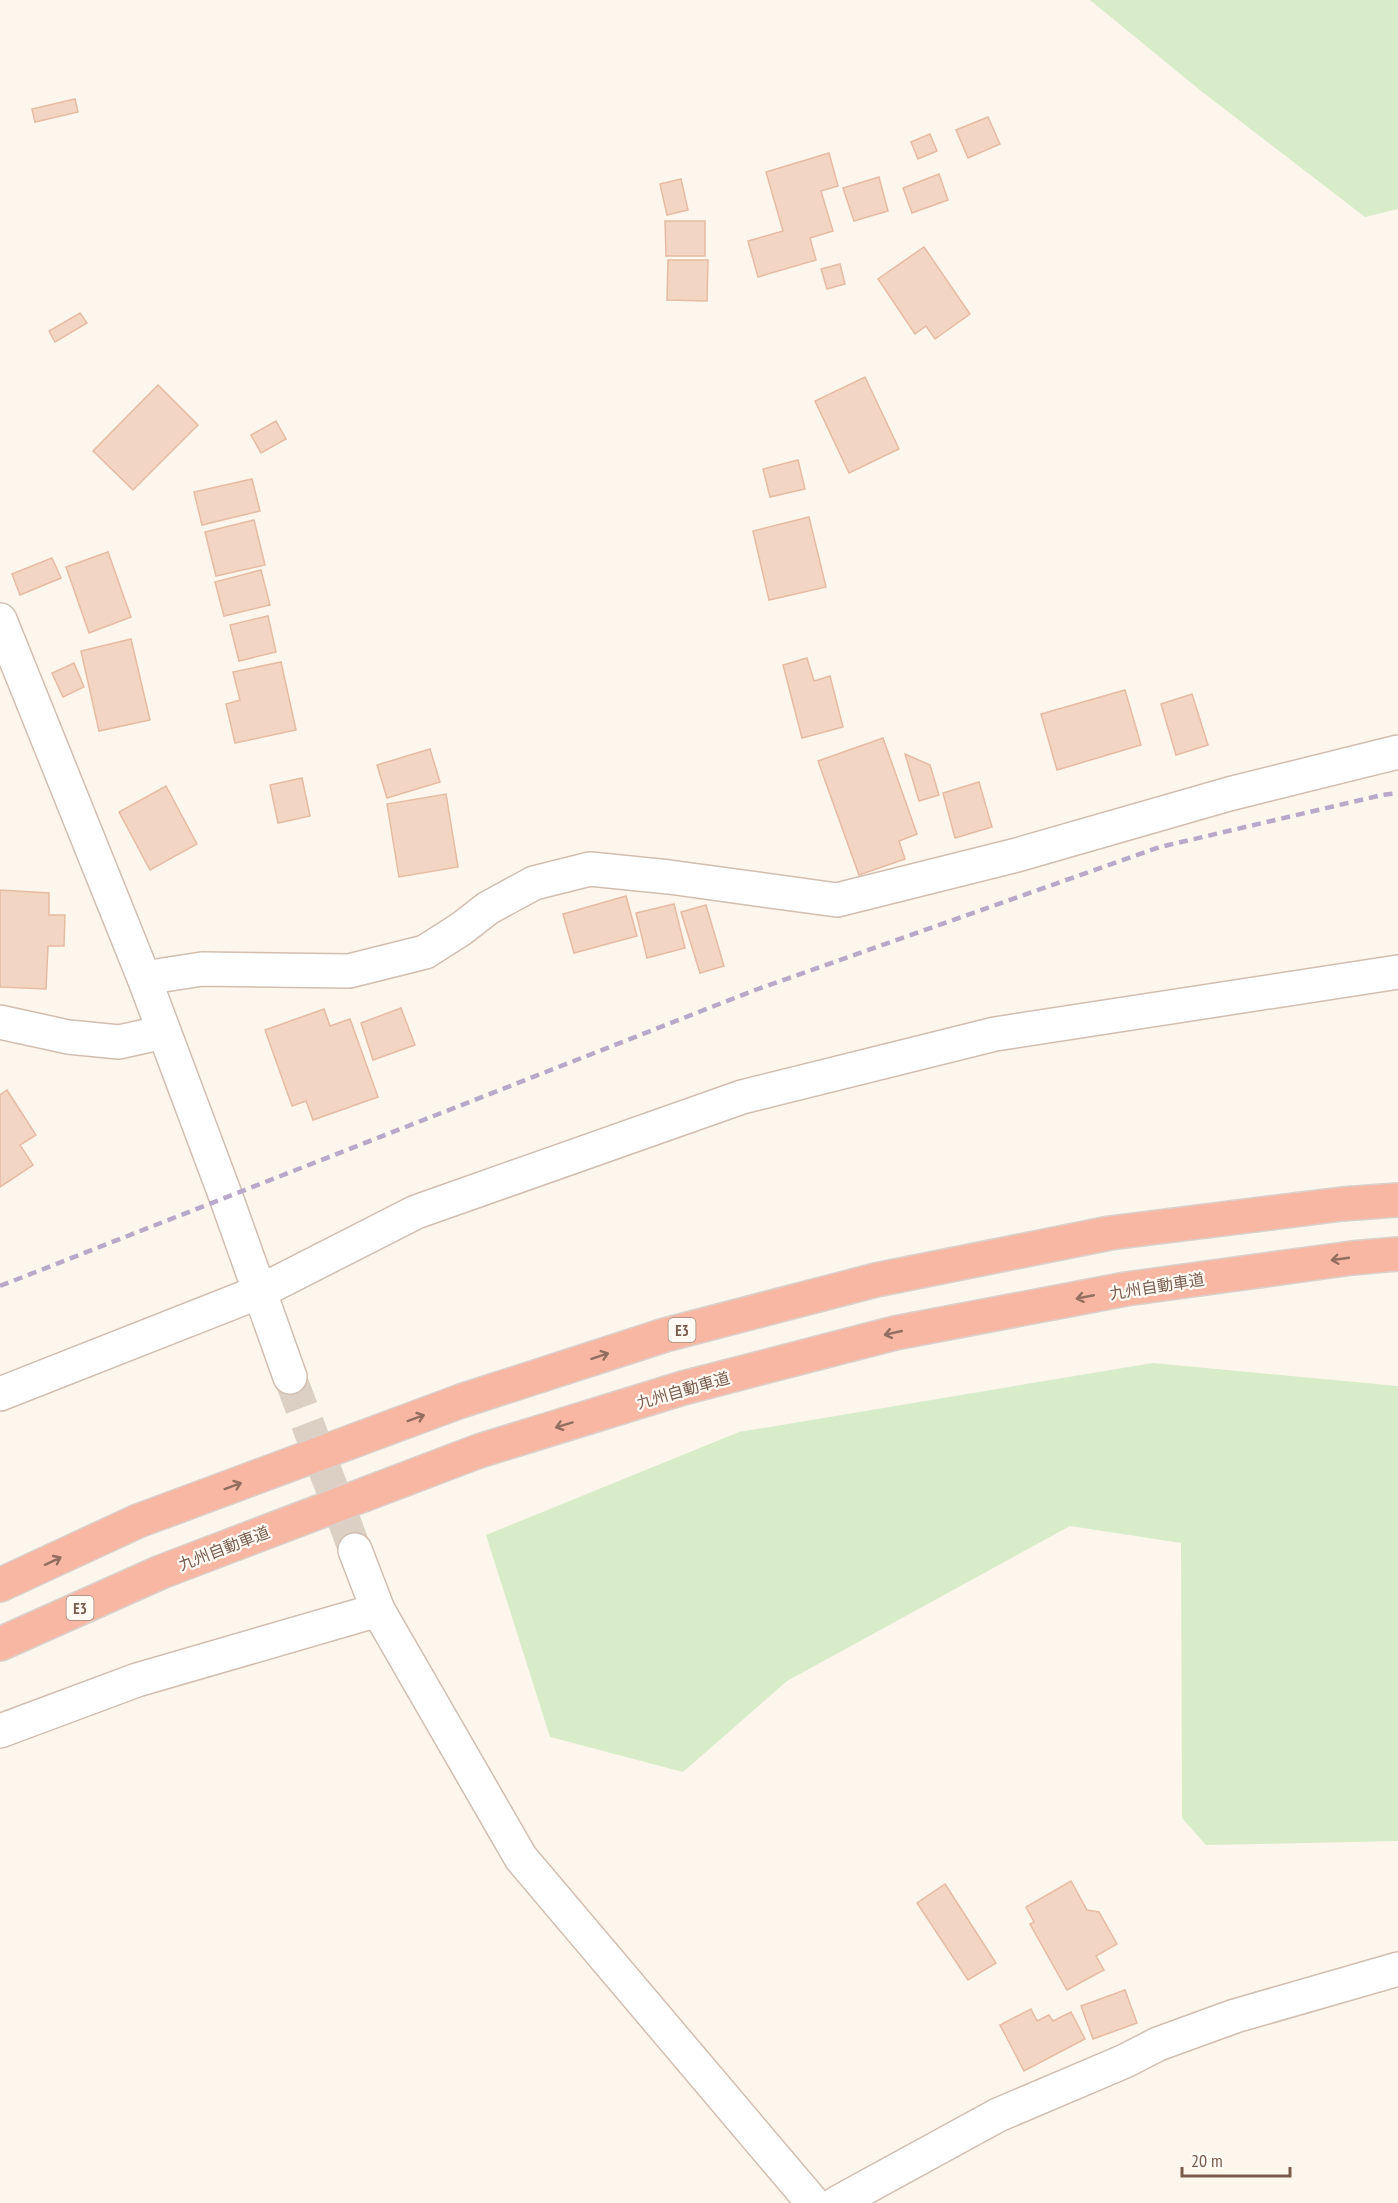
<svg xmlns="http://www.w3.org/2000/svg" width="1398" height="2203" viewBox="0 0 1398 2203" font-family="'PT Sans Narrow','Noto Sans JP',sans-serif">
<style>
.green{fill:#d8ecc9}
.building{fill:#f3d5c3;stroke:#e6bba3;stroke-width:1.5}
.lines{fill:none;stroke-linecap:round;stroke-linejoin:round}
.minor-tunnel{stroke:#dcd0c4;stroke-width:33;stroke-dasharray:33 16;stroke-linecap:butt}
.minor-casing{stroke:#d1beb0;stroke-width:36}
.highway-casing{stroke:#dad1cd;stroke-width:36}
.minor{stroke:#fff;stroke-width:33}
.highway{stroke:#f7b7a3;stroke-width:33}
.rail{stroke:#b9a8c9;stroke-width:4.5;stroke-dasharray:9 6;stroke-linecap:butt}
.oneway{stroke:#936e5e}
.labels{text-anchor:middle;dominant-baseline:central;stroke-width:4.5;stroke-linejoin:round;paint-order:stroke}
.shield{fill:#fffaf3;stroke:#a28b7f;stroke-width:1.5}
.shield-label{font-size:15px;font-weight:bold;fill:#7a5c4d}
.street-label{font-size:16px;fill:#7a5c4d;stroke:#fffaf3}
</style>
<rect width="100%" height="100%" fill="#fdf6ec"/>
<g class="green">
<polygon points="1090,0 1398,0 1398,209 1365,217 1201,91"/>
<polygon points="1153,1363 1398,1386 1398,1841 1206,1845 1182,1818 1181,1543 1070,1526 787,1681 683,1772 550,1737 486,1535 739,1432"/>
</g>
<g class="building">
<polygon points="75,99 78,112 35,122 32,109"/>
<polygon points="988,117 1000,144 968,158 956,130"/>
<polygon points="930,134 937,151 918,159 911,142"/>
<polygon points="829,153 838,186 821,191 833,231 810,238 816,260 758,277 748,241 783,231 766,172"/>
<polygon points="939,174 948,200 912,213 903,188"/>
<polygon points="879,177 888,211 854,221 843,188"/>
<polygon points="681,179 688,210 667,215 660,184"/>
<polygon points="665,221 705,221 705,256 666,256"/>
<polygon points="924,247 970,314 935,339 926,326 915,334 878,279"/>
<polygon points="668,260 708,260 707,301 667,300"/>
<polygon points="840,264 845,284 827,289 821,269"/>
<polygon points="80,313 87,323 55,342 49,331"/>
<polygon points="865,377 899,449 849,473 815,401"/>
<polygon points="158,385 198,425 133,490 93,451"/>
<polygon points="276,421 286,439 261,453 251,435"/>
<polygon points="798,460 805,489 770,497 763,469"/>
<polygon points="252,479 260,511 202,525 194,492"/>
<polygon points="809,517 826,587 769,600 753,531"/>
<polygon points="254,520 265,565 216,576 205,532"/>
<polygon points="108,552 131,617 89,633 66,567"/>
<polygon points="52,558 61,578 20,595 12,574"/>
<polygon points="261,570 270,605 224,616 215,582"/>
<polygon points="268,616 276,652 239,661 230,625"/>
<polygon points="131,639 150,720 99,731 81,651"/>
<polygon points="807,658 814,681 830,676 843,727 802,738 783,665"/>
<polygon points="281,662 296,730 235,743 226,704 240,700 233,672"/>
<polygon points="74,663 84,687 63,697 52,673"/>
<polygon points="1125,690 1141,745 1057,770 1041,714"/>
<polygon points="1192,694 1208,745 1176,755 1161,704"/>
<polygon points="883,738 917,834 899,841 905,859 859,875 818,761"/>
<polygon points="430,749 440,782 387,798 377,765"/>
<polygon points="905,754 930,765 939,795 919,801"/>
<polygon points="302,778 310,816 278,823 270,785"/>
<polygon points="979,782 992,827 955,838 943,793"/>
<polygon points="166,786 197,844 150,870 119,812"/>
<polygon points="446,794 458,867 399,877 387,804"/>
<polygon points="0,890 49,893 49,915 65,915 64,946 48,946 46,989 0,987"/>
<polygon points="626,896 637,936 574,953 563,914"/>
<polygon points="674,904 685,948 647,958 636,913"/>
<polygon points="706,905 724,966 700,973 681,912"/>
<polygon points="401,1008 415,1045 373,1060 361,1023"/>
<polygon points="324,1009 330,1026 350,1019 378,1097 313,1120 306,1101 292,1106 265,1030"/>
<polygon points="7,1090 36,1135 20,1145 33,1165 0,1187 0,1095"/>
<polygon points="1071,1881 1087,1910 1099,1912 1117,1944 1096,1956 1104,1970 1067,1990 1030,1924 1034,1922 1026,1907"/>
<polygon points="945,1884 996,1963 968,1980 917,1903"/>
<polygon points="1125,1990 1137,2023 1093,2039 1081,2006"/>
<polygon points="1031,2009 1037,2021 1049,2015 1053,2021 1071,2012 1085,2039 1024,2071 1000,2025"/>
</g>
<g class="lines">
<polyline class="minor-tunnel" points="290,1377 355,1550"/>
<defs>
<g id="minor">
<polyline points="0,620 144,978 226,1197 290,1377"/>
<polyline points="144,978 202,969 349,971 425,952 461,929 488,908 534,883 590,869 669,877 837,900 1017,855 1229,794 1398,752"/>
<polyline points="0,1022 68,1037 119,1042 164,1032"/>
<polyline points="0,1394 259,1292 416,1212 742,1097 995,1034 1398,972"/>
<polyline points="355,1550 378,1610 521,1858 813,2203"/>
<polyline points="0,1731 137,1680 378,1610"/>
<polyline points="837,2203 998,2115 1125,2061 1158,2044 1235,2016 1398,1969"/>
</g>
<g id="highway">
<polyline points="0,1585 138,1521 461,1401 665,1335 876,1280 1110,1233 1342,1204 1398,1200"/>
<polyline points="0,1644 161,1572 479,1451 683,1388 895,1333 1126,1289 1352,1258 1398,1254"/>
</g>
</defs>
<use href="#minor" class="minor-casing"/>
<use href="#highway" class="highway-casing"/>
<use href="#minor" class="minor"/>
<use href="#highway" class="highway"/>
<polyline class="rail" points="0,1286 755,990 1160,847 1382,795 1398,793"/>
</g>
<defs><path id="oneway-shaft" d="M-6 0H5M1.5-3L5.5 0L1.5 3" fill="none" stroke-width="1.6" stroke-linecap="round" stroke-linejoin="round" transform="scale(1.5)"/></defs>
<g class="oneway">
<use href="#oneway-shaft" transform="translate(1340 1259) rotate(172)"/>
<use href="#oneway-shaft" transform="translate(1085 1297) rotate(169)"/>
<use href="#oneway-shaft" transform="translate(893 1333) rotate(167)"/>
<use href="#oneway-shaft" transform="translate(600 1356) rotate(-18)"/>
<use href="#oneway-shaft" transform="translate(416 1418) rotate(-20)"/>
<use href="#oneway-shaft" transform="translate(564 1425) rotate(163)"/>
<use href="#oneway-shaft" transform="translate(233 1486) rotate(-20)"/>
<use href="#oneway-shaft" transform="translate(53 1561) rotate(-25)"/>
</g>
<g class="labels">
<g class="shield">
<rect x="668.5" y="1318" width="27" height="24" rx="4.5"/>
<rect x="66.5" y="1596" width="27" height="24" rx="4.5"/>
</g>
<g class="shield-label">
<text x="682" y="1330">E3</text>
<text x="80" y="1608">E3</text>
</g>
<g class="street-label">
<text transform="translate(1157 1286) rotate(-9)">九州自動車道</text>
<text transform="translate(683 1390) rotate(-16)">九州自動車道</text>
<text transform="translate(224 1548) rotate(-21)">九州自動車道</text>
</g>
</g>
<path d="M1182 2167v9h108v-9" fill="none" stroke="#7a5c4d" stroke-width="3"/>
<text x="1191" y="2167" font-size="18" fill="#7a5c4d" stroke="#fffaf3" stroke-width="4.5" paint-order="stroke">20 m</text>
</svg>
